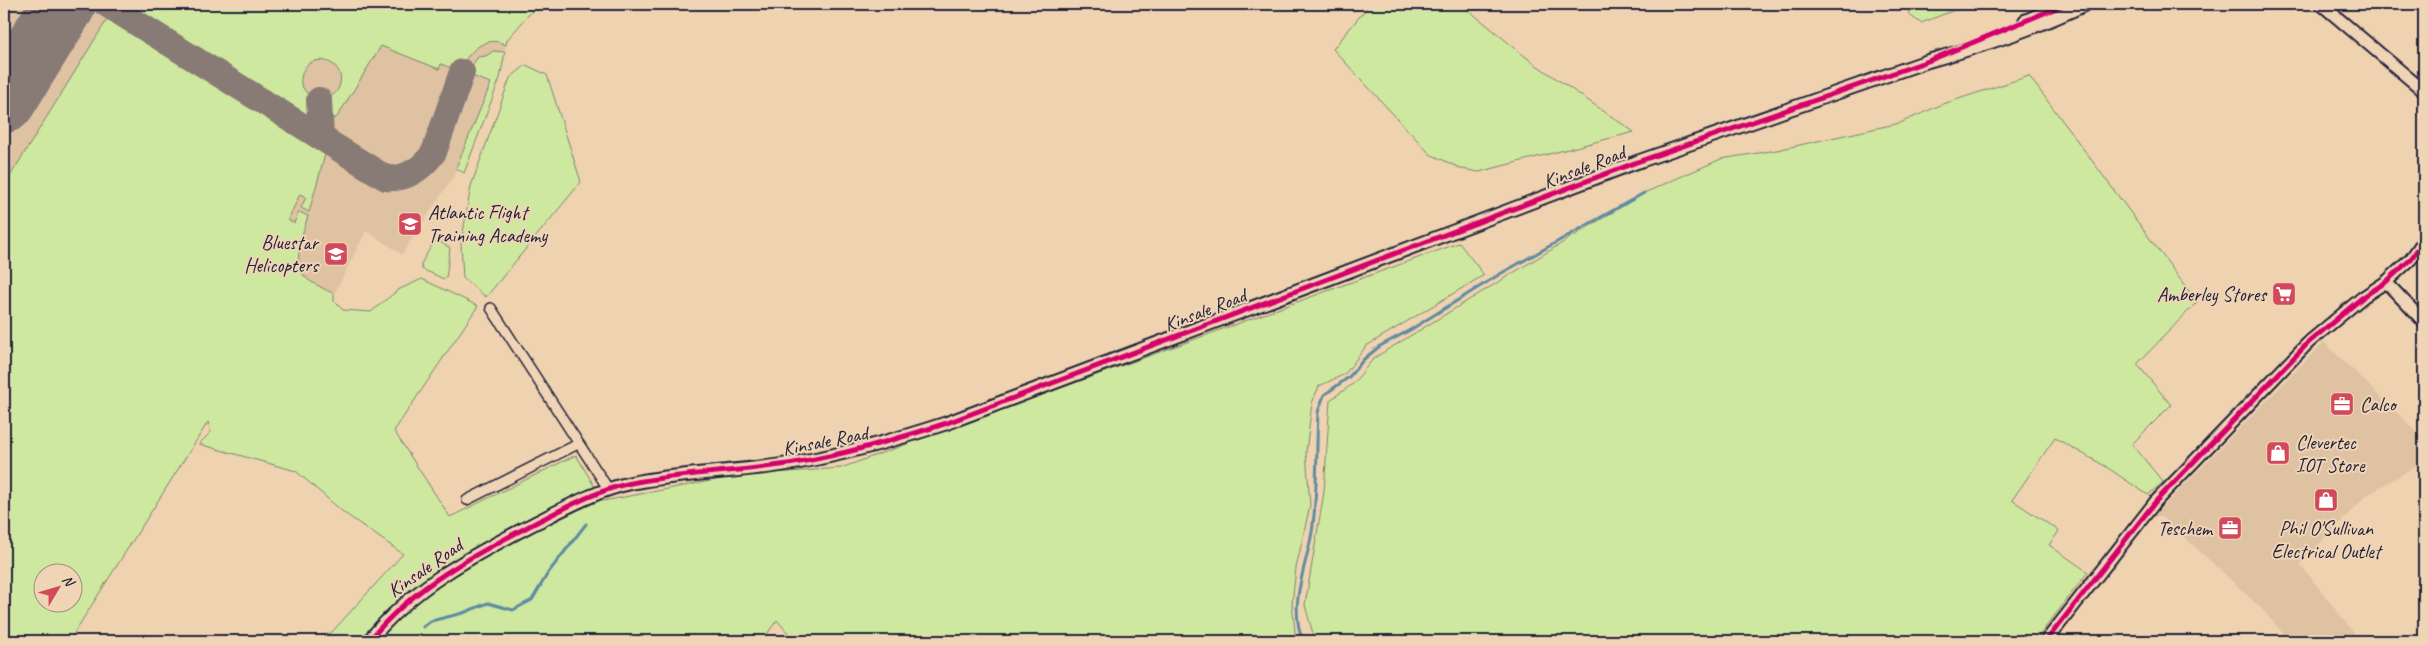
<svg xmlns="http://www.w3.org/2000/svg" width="2428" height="645" viewBox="0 0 2428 645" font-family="Caveat,sans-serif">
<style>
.built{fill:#dec2a2;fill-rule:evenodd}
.green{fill:#cee89f;stroke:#78856d;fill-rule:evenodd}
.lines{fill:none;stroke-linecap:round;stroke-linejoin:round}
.stream{stroke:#5f8ca3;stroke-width:3}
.taxiway{stroke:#887a75;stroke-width:26}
.runway{stroke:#887a75;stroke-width:64}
.minor-casing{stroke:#22223b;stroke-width:12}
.tertiary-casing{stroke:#22223b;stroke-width:15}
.secondary-casing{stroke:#22223b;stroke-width:16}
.minor{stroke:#efd4b6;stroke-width:9}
.tertiary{stroke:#efd4b6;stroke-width:11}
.secondary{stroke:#efd4b6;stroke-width:12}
.cycleway-casing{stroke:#efd4b6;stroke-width:8}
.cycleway{stroke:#d6006c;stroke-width:5}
.labels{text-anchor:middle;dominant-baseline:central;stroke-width:4;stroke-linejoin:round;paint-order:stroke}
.street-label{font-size:20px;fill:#22223b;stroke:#efd4b6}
.poi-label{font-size:20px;fill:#22223b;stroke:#efd4b6;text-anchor:start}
</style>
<rect width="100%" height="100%" fill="#efd2af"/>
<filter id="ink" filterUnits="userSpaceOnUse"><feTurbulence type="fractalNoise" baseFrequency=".02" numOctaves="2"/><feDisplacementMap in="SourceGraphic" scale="10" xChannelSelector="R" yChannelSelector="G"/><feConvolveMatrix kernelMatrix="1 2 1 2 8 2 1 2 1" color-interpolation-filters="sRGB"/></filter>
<g filter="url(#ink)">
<g class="built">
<path d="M4,4H452L507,40L501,70L459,168L402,254L366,231L334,294V301L293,277L69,641H4ZM42,572H72V602H42Z"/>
<polygon points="2324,342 2424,439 2424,461 2367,495 2300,564 2360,641 2290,641 2260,607 2166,520 2161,517 2154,516"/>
</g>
<g class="green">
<path d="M123,4H538L507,40L506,45C486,33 467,53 459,71L441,64L439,69L381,46L337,117L324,124V99C331,97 336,94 339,87C350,57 298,47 301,85L309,96L315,99L316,123H310Z"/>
<polygon points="1370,4 1461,4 1532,62 1634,132 1479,172 1462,169 1430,154 1333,49"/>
<polygon points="1913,4 1970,4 1921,23 1908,14"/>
<path d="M110,15L326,151L309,212L301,208L306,197L300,194L288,220L294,223L299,212L308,216C303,232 291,263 306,278C313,284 325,289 334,294V301L343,310L371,312L398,290L422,279L478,306L394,431L450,517L576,455L603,501L737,476L841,468L1459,243L1484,275L1366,346L1345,374L1319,386L1312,403L1306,452L1310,505L1296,568L1292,604L1296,641H782L788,633L777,620L762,641H302L331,633L403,554L343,512L296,471L199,444L211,432L208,422L69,641H4V186ZM42,572H72V602H42Z"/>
<polygon points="493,51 505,52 500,78 464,173 456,168 491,83 466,74 478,57 486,56"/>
<polygon points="526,65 547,75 581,182 486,297 463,278 461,244 471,186 510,78"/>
<polygon points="2029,76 2197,302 2137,364 2171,405 2132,444 2163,482 2148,495 2105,466 2055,438 2012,500 2059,531 2049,545 2088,572 2035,641 1315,641 1305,605 1324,492 1330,400 1353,384 1374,358 1644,193 1721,159 1777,150 1900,123 1943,104"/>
<polygon points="437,240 450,248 446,278 444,279 422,269 421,264 433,243"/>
</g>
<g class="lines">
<g class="stream">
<polyline points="423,627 431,621 463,613 488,603 513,610 532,600 548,573 586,524"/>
<polyline points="405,641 409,637"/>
<path d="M1303,641C1288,605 1306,568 1312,532C1318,493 1316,452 1318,412L1324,395L1349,377L1364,359L1380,346L1410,330L1500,274L1644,193"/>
</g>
<g class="taxiway">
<path d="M106,4L386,178C406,180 423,168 434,152L462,72"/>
<polyline points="63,5 65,4"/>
<polyline points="319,100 321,138"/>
</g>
<polyline class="runway" points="4,101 64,4"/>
<defs>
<g id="minor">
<polyline points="491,308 609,490"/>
<polyline points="467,500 578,444"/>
</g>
<g id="tertiary">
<polyline points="2321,4 2424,91"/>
<polyline points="2386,282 2424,322"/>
<polyline points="2046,641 2156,501 2309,342 2363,297 2386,282 2411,259 2424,240"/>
</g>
<g id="secondary">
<polyline points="2025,21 2066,4"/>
<path d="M369,641C413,586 475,554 537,522C567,507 598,490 631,483C687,472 745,472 800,462C850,453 898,439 947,423L1637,162L1928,61C1983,46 2035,28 2086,4"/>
</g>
</defs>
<use href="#minor" class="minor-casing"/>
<use href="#tertiary" class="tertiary-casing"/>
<use href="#secondary" class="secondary-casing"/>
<use href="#minor" class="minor"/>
<use href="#tertiary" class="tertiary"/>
<use href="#secondary" class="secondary"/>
<defs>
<g id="cycleway">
<path d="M369,641C413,586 475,554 537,522C567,507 598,490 631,483C687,472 745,472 800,462C850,453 898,439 947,423L1637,162L1928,61L2066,4"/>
<polyline points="2046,641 2156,501 2309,342 2363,297 2386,282 2411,259 2424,240"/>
</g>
</defs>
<use href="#cycleway" class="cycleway-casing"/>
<use href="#cycleway" class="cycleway"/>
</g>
</g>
<defs>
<symbol id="university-square" viewBox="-11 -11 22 22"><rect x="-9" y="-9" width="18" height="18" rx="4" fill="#d1495b" stroke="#efd4b6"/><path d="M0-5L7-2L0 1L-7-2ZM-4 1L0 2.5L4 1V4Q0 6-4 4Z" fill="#fff"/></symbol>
<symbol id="supermarket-square" viewBox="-11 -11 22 22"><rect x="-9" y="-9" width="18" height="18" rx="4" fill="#d1495b" stroke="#efd4b6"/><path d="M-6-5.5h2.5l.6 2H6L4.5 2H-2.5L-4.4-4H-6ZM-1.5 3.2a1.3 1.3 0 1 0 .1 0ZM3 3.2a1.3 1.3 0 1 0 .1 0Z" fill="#fff"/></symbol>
<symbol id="office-square" viewBox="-11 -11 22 22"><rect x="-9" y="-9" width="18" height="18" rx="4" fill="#d1495b" stroke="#efd4b6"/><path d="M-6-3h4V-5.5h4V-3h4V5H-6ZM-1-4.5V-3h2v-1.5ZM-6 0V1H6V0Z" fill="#fff"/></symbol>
<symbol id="shop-square" viewBox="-11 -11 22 22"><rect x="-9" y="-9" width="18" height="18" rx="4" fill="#d1495b" stroke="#efd4b6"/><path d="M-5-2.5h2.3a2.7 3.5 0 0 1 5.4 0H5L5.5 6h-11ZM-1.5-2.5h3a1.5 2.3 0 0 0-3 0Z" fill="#fff"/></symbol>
</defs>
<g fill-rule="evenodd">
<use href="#university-square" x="396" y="210" width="28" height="28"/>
<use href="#university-square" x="322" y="240" width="28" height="28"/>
<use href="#supermarket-square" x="2270" y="280" width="28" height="28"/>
<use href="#office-square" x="2328" y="390" width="28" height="28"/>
<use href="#shop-square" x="2264" y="439" width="28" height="28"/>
<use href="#shop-square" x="2312" y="486" width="28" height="28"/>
<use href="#office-square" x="2216" y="514" width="28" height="28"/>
</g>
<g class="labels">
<g class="street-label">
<text transform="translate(1584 167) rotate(-21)">Kinsale Road</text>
<text transform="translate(1205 310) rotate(-21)">Kinsale Road</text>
<text transform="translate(825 441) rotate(-11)">Kinsale Road</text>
<text transform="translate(425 568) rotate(-35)">Kinsale Road</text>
</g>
<g class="poi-label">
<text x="428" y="212">Atlantic Flight<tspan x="428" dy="23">Training Academy</tspan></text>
<text x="318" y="242" text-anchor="end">Bluestar<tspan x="318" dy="23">Helicopters</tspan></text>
<text x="2266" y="294" text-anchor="end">Amberley Stores</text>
<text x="2360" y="404">Calco</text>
<text x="2296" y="442">Clevertec<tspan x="2296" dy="23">IOT Store</tspan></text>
<text x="2212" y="528" text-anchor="end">Teschem</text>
<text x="2326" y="528" text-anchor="middle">Phil O'Sullivan<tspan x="2326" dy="23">Electrical Outlet</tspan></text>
</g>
</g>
<rect width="2428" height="645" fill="none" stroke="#efd4b6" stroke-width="20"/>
<rect x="10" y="10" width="2408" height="625" fill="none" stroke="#22223b" stroke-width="2" filter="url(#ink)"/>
<g transform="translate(58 588) rotate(52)"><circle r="24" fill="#efd4b6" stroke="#9d8d85"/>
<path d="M0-4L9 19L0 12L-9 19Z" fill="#d1495b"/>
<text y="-8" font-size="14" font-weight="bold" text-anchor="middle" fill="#22223b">N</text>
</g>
</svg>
